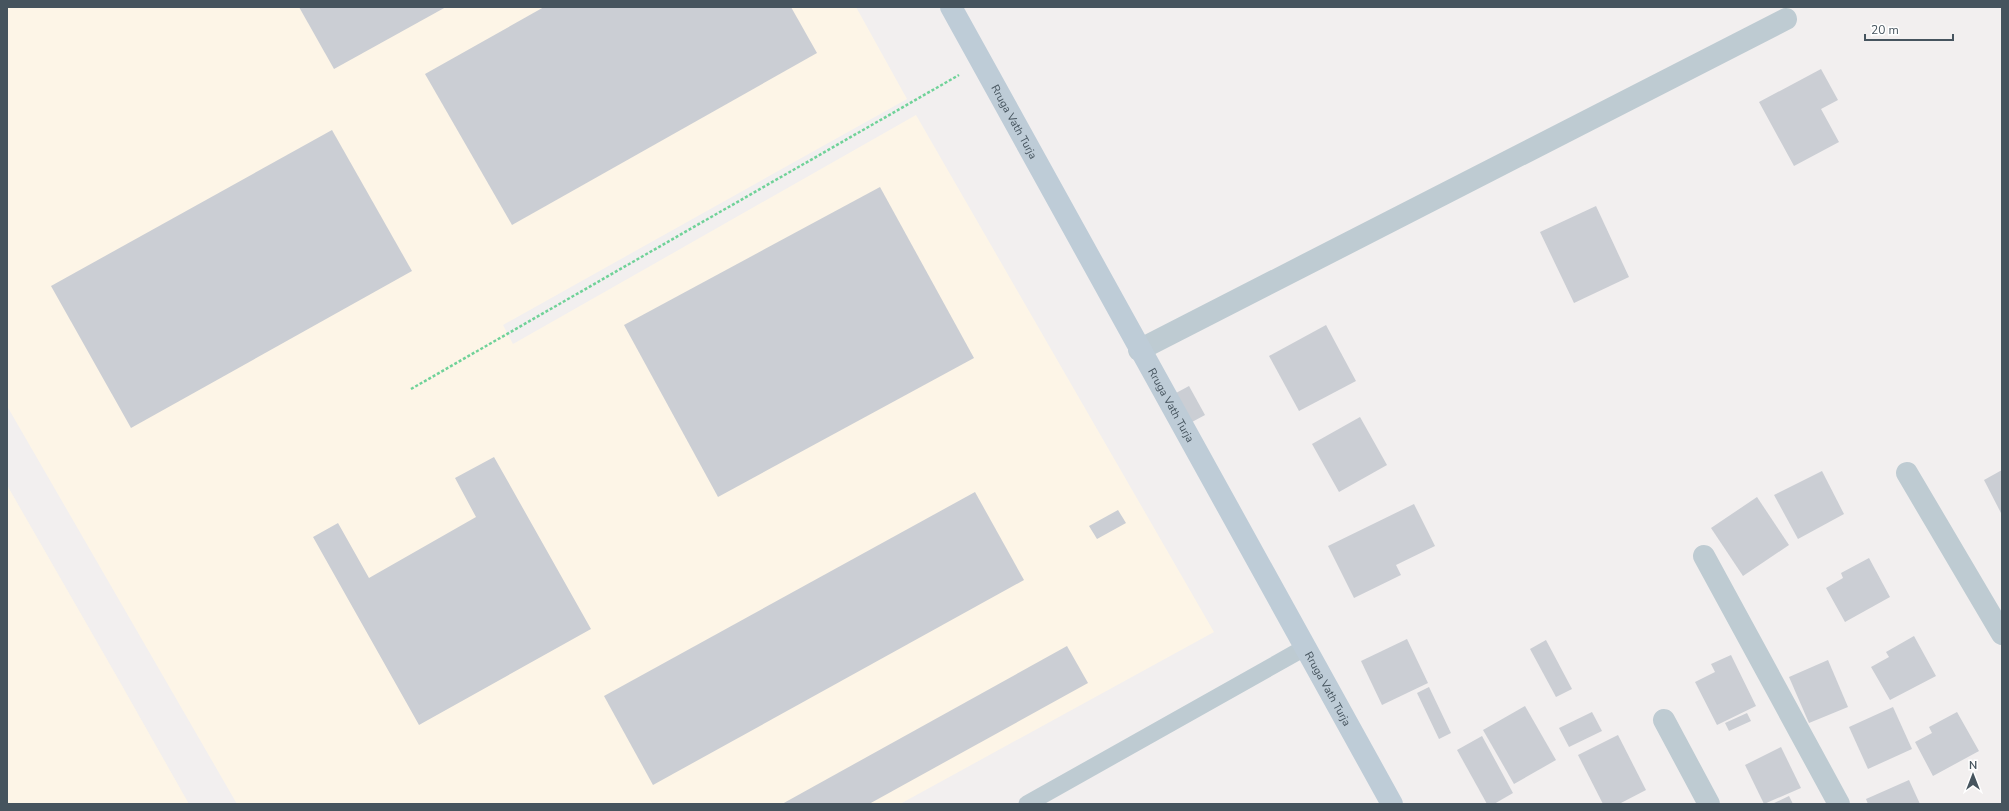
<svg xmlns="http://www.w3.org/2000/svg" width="2009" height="811" viewBox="0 0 2009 811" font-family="'Nunito Sans',sans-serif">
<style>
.commercial{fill:#fdf5e7}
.building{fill:#cbced4}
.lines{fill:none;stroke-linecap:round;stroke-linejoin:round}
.path{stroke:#70d299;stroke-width:2.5;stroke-dasharray:3 2;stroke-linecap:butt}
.lane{stroke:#becbd2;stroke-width:17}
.street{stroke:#becbd2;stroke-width:22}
.secondary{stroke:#beccd7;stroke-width:22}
.labels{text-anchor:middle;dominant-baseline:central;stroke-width:3;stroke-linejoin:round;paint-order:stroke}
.street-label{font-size:11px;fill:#46545e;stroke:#fff}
</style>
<rect width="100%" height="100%" fill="#f2efef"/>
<g class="commercial">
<polygon points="7,7 856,7 907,99 503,325 513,344 916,115 1214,632 900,804 237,804 7,406"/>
<polygon points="7,485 116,675 189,804 7,804"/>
</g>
<g class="building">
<polygon points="299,7 446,7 334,69"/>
<polygon points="544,7 791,7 817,53 512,225 425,74"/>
<polygon points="1821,69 1838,100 1821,109 1839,142 1794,166 1759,102"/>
<polygon points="332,130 412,271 131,428 51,286"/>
<polygon points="880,187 974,358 718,497 624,325"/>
<polygon points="1596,206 1629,277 1574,303 1540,232"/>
<polygon points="1326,325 1356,381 1299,411 1269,356"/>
<polygon points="1189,386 1205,415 1192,422 1176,393"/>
<polygon points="1360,417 1387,465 1339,492 1312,444"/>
<polygon points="494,457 591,629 419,725 313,537 338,523 369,578 476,517 455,478"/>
<polygon points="2002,470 2002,515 1984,480"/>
<polygon points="1822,471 1844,514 1798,539 1774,495"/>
<polygon points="975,492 1024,580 653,785 604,696"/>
<polygon points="1757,497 1789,545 1743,576 1711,528"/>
<polygon points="1414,504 1435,546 1396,565 1401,575 1354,598 1328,546"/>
<polygon points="1118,510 1126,523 1097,539 1089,526"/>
<polygon points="1869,558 1890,597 1845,622 1826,588 1843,578 1841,573"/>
<polygon points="1914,636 1936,676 1890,700 1871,667 1889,657 1886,652"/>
<polygon points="1407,639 1428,683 1382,705 1361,661"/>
<polygon points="1546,640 1572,689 1556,697 1530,649"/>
<polygon points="1067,646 1088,683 869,804 782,804"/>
<polygon points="1731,655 1756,706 1717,725 1695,682 1715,672 1711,664"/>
<polygon points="1828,660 1848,707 1809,723 1789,677"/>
<polygon points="1429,687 1451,733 1439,739 1417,693"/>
<polygon points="1525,706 1556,760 1514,784 1483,730"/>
<polygon points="1893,707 1912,749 1868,769 1849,727"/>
<polygon points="1592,712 1602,731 1569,747 1559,728"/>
<polygon points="1957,712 1979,751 1933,776 1915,742 1932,733 1929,727"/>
<polygon points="1747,713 1751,721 1729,731 1725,723"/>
<polygon points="1618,735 1646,790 1619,804 1603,804 1578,755"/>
<polygon points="1482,736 1513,793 1494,804 1487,804 1457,750"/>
<polygon points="1781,747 1801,788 1764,804 1745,765"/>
<polygon points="1909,780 1920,804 1868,804 1866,799"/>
<polygon points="1789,796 1793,804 1772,804"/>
</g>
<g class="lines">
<polyline class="path" points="411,389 959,75"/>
<polyline class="lane" points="1027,804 1306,647"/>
<g class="street">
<polyline points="1139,350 1786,19"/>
<polyline points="1907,473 2002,634"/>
<polyline points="1704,556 1839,804"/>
<polyline points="1664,720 1709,804"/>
</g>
<path class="secondary" id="s1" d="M951,7L1392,804"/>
</g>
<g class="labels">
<g class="street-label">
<text stroke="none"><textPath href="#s1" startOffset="131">Rruga Vath Turja</textPath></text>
<text stroke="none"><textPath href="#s1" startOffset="455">Rruga Vath Turja</textPath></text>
<text stroke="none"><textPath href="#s1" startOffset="779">Rruga Vath Turja</textPath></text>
</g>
</g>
<rect width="2009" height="811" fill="none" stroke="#46545e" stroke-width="16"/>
<g transform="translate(1973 775)" stroke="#ffffff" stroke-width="3" paint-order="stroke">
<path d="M0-3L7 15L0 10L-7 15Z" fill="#46545e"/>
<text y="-6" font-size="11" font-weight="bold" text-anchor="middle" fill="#46545e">N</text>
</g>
<path d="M1865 34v6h88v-6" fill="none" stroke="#46545e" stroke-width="2"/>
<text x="1871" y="34" font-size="12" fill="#46545e" stroke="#ffffff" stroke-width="3" paint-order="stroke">20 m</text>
</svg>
